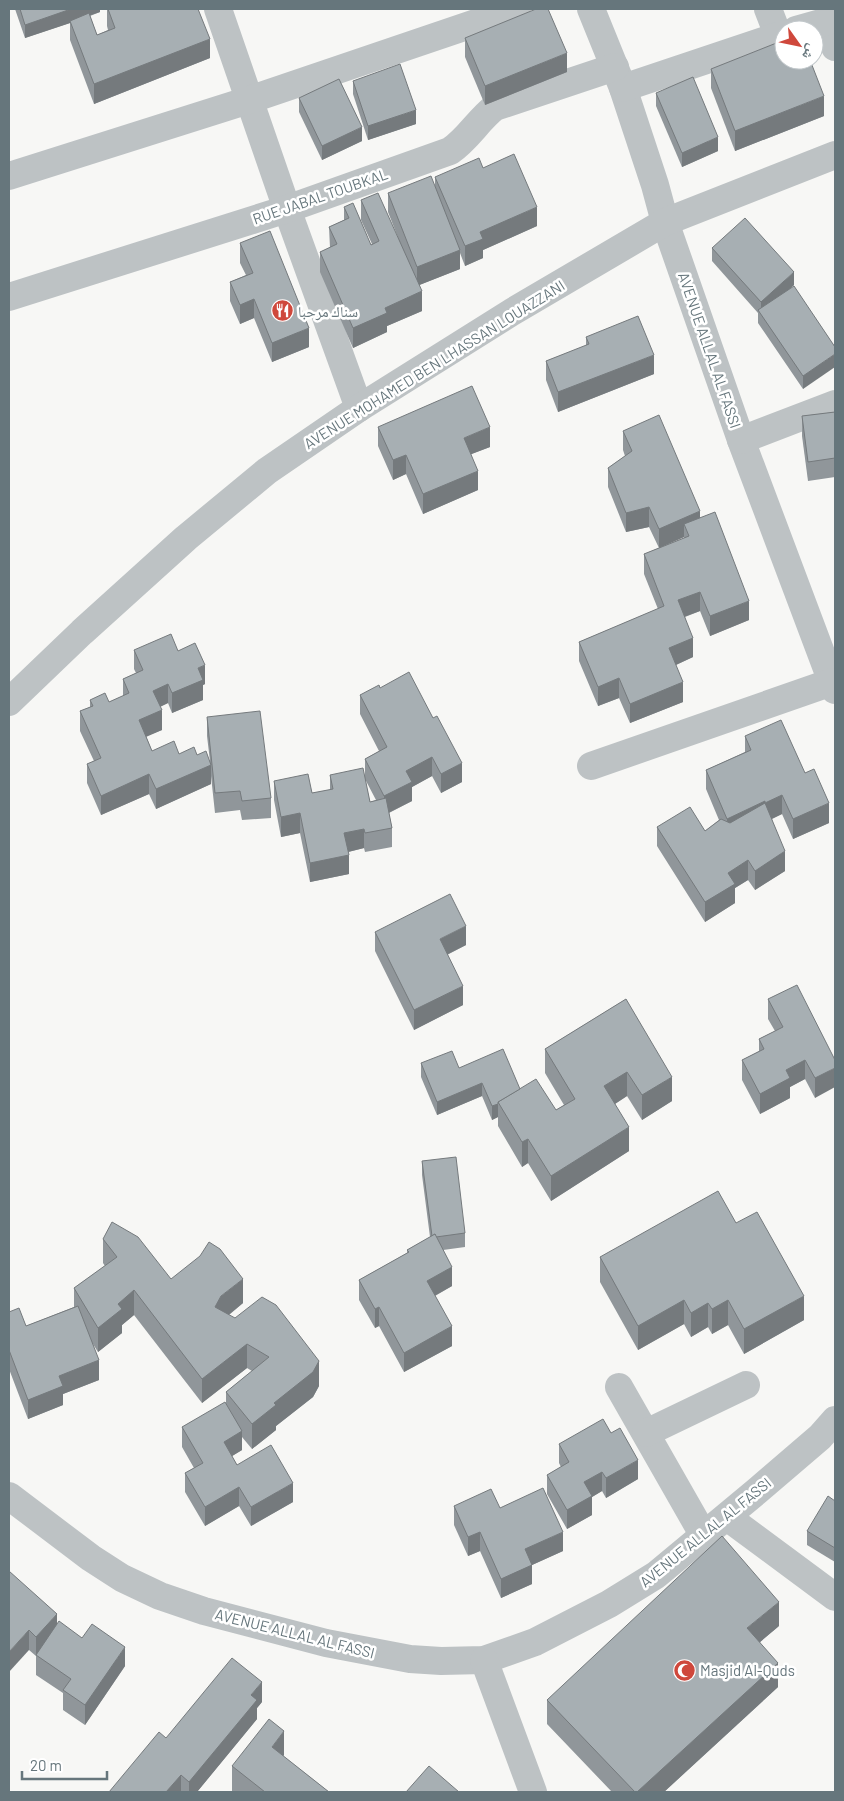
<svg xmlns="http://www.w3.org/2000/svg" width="844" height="1801" viewBox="0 0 844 1801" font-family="Barlow,'Noto Naskh Arabic',sans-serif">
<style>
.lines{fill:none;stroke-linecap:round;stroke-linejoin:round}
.minor{stroke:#bdc2c4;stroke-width:28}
.wall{fill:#90969a;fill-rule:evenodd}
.shaded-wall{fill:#757a7d}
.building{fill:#a7afb3;stroke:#757a7d}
.labels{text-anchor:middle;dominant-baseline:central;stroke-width:5;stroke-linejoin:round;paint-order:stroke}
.street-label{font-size:15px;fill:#66767c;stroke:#fff}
.poi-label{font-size:15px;fill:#66767c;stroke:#fff;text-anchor:start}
</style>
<rect width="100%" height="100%" fill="#f7f7f5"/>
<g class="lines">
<g class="minor">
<polyline points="218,9 287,209 359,408"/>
<polyline points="591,9 623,88 655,185 665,222 741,440 835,690"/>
<polyline points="768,9 778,35"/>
<polyline points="828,21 835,47"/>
<polyline points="796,30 835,19"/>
<polyline points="623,88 784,34"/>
<polyline points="9,176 249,100 517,9"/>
<path d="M9,297L287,209L450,151C468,139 478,120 495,107L615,67"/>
<polyline points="741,440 835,404"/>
<polyline points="9,702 82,632 186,538 267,471 359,408 512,312 665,222 835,155"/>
<polyline points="591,766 832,682"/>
<polyline points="619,1387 704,1536"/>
<polyline points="646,1433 746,1385"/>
<polyline points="9,1496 91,1558 122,1578 160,1596 204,1611 326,1643 410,1659 441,1661 484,1660 535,1642 609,1604 656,1575 757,1491 820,1437 835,1420"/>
<polyline points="727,1517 835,1597"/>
<polyline points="484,1660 533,1792"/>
</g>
</g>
<g class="wall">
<polygon points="15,9 100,9 100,12 90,16 97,35 108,30 107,26 107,9 198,9 210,58 94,104 70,40 70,23 25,38"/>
<polygon points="465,38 567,72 485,105 465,57"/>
<polygon points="711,69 824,116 735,151 711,88"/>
<polygon points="353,81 416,124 368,140 353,94"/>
<polygon points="656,93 718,151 682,167 656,106"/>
<polygon points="299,98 362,141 322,160 299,112"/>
<polygon points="483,168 537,226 483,250 483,258 465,266 460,253 460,269 419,285 422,311 387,326 387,332 353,348 320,272 320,252 330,248 329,227 344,220 344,207 371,245 372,244 361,220 361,200 399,240 388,212 388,193 435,187 435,177"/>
<polygon points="240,243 309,347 272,362 254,318 240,324 230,301 230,282 246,275 240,263"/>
<polygon points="712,248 794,285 790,288 835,347 803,389 758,323 758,313 712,261"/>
<polygon points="586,337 654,374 558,412 546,380 546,361 586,346"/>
<polygon points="835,412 835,477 808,481 802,436 802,416"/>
<polygon points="378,427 490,447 471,454 478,490 423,514 406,474 393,480 378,446"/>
<polygon points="623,431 700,518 749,620 710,636 700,611 685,617 693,657 676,665 683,702 630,723 619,698 598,706 579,661 579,642 658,609 644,574 644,554 684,538 684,537 659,548 649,527 626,532 608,487 608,468 625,456 623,450"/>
<polygon points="134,650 178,651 205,684 203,685 203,700 172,713 168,703 160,707 162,730 146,736 152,751 179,754 197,755 210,761 207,736 207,717 271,798 271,818 242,820 240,810 215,813 211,776 211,784 156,809 149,794 101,815 87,783 87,764 94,761 80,731 80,711 90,707 90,700 109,702 123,696 123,679 136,673 134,669"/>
<path d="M380,688L462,782L441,793L432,776L412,787V801L389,813L392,828V847L365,852L364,848L348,852L349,874L310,882L300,833L281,837L274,800V781L312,793L330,790V775L365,776V759L379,751L360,714V695ZM365,779L376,800L370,802Z"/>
<polygon points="745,736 805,773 829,823 793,839 782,814 772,819 785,871 755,890 748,880 735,888 735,903 705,922 657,846 657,827 705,831 719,820 706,789 706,770 745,752"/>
<polygon points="375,932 466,945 447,955 463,1005 414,1030 375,951"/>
<polygon points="626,999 672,1101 642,1120 627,1096 615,1104 629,1151 551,1201 528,1163 522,1167 498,1126 498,1117 492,1120 482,1096 437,1115 421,1077 421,1063 459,1068 520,1089 556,1110 564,1105 545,1073 545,1049"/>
<polygon points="768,999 835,1060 815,1098 805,1079 790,1087 790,1098 760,1114 742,1080 742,1060 759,1051 759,1039 775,1031 768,1019"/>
<polygon points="422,1161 465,1233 465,1247 443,1250 452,1286 435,1296 452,1346 404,1372 379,1326 375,1328 359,1300 359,1280 407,1253 407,1250 430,1237 422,1175"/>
<polygon points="736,1223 804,1320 744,1354 728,1325 712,1334 708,1327 691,1337 684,1324 638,1350 600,1282 600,1257"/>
<polygon points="103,1239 171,1279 243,1303 229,1315 319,1386 313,1397 276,1426 276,1430 252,1449 242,1437 242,1450 232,1456 237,1465 293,1502 251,1526 239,1506 205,1526 185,1492 185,1473 194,1468 182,1447 182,1427 226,1403 226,1392 252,1371 247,1368 202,1403 134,1315 122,1325 122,1333 98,1352 93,1344 99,1380 63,1394 63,1405 28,1419 9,1369 9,1312 26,1326 74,1307 74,1288 105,1266 103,1263"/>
<polygon points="559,1444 638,1479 606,1498 602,1491 592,1497 592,1515 567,1529 547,1494 547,1475 561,1467 559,1463"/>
<polygon points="835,1501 835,1562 807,1545 807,1531"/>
<polygon points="454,1506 500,1508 563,1551 532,1565 532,1584 501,1598 480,1551 468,1556 454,1525"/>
<polygon points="9,1571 57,1625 82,1638 125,1666 85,1725 63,1710 63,1693 36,1675 36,1656 29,1650"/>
<polygon points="779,1626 760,1642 778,1687 664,1792 612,1792 547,1724 547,1700"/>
<polygon points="262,1702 257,1708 257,1719 197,1792 109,1792 166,1738"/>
<polygon points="284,1755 283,1756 329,1792 234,1792 232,1791 232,1766"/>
</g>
<g class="shaded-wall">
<polygon points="71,9 100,9 100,12 70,22 70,21 70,23 25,38 25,25"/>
<polygon points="210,39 210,58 94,104 94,84"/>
<polygon points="567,53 567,72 485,105 485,86"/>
<polygon points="824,96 824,116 735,151 735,131"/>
<polygon points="416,110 416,124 368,140 368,126"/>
<polygon points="362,127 362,141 322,160 322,146"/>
<polygon points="718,137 718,151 682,167 682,153"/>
<polygon points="537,207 537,226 483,250 483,258 465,266 465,246 480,232"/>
<polygon points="460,250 460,269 417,286 417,267"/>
<polygon points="794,272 794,285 761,315 761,302"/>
<polygon points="422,291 422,311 387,326 387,332 353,348 353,328 385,308"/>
<polygon points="254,299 254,318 240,324 240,305"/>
<polygon points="309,328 309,347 272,362 272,343"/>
<polygon points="835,354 835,367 803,389 803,376"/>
<polygon points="654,355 654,374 558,412 558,392"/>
<polygon points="490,427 490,447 464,457 464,438"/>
<polygon points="406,455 406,474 393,480 393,460"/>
<polygon points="478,471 478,490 423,514 423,494"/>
<polygon points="649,507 649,527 626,532 626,513"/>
<polygon points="700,511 700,530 684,524 684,537 659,548 659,529"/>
<polygon points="700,592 700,611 678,619 678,600"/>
<polygon points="749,601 749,620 710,636 710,616"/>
<polygon points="693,638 693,657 669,668 669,648"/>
<polygon points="205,665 205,684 203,685 203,700 172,713 172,693 198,668"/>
<polygon points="619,678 619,698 598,706 598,687"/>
<polygon points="683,682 683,702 630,723 630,704"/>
<polygon points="168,684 168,703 153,710 153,691"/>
<polygon points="162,710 162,730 139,740 139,720"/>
<polygon points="432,757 432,776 412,787 412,801 384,815 384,796 406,771"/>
<polygon points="462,763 462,782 441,793 441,774"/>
<polygon points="211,765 211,784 156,809 156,789"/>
<polygon points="149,774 149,794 101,815 101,796"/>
<polygon points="782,795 782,814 765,822 765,803"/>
<polygon points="765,801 765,821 727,838 727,819"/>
<polygon points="829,803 829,823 793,839 793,819"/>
<polygon points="300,813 300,833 281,837 281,817"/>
<polygon points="364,829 364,848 344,853 344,833"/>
<polygon points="785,851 785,871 755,890 755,871"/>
<polygon points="349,855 349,874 310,882 310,863"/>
<polygon points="748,860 748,880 735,888 735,903 705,922 705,902 728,873"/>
<polygon points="466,926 466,945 440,958 440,939"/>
<polygon points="463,986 463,1005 414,1030 414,1010"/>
<polygon points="10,1032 10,1057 9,1057 9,1033"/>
<polygon points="805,1060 805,1079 790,1087 790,1098 760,1114 760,1094 786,1070"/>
<polygon points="835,1068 835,1087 815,1098 815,1078"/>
<polygon points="627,1072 627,1096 604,1111 604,1086"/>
<polygon points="672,1077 672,1101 642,1120 642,1095"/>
<polygon points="482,1083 482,1096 437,1115 437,1102"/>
<polygon points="498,1104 498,1117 492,1120 492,1106"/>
<polygon points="629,1127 629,1151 551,1201 551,1176"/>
<polygon points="528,1139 528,1163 522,1167 522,1142"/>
<polygon points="452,1267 452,1286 427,1300 427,1281"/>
<polygon points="243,1279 243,1303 221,1321 215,1307 221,1296"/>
<polygon points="134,1290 134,1315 122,1325 122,1333 98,1352 98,1328 118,1304"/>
<polygon points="804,1296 804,1320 744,1354 744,1329"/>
<polygon points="684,1300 684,1324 638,1350 638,1326"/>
<polygon points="728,1300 728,1325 712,1334 712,1309"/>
<polygon points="708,1303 708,1327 691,1337 691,1313"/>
<polygon points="379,1307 379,1326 375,1328 375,1309"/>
<polygon points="452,1326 452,1346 404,1372 404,1353"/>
<polygon points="247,1344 247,1368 202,1403 202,1379"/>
<polygon points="99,1360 99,1380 63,1394 63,1405 28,1419 28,1400 59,1376"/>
<polygon points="319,1361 319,1386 313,1397 276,1426 276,1430 252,1449 252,1424"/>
<polygon points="242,1431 242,1450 224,1461 224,1442"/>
<polygon points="638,1460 638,1479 606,1498 606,1478"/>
<polygon points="602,1472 602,1491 592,1497 592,1515 567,1529 567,1510 584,1482"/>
<polygon points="293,1483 293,1502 251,1526 251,1507"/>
<polygon points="239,1487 239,1506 205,1526 205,1507"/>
<polygon points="480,1532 480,1551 468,1556 468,1537"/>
<polygon points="563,1532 563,1551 532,1565 532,1584 501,1598 501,1579 525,1549"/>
<polygon points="779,1602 779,1626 747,1653 747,1628"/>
<polygon points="57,1614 57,1634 36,1656 36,1637"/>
<polygon points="29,1630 29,1650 9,1672 9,1652"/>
<polygon points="125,1647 125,1666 85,1725 85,1705"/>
<polygon points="778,1663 778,1687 664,1792 637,1792"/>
<polygon points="262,1682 262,1702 257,1708 257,1719 197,1792 189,1792 189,1782 251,1695"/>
<polygon points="284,1731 284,1755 272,1771 272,1747"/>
<polygon points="181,1775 181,1792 166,1792"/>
</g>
<g class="building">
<polygon points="20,9 71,9 25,25"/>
<polygon points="108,9 198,9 210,39 94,84 70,21 89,13 97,35 115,28"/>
<polygon points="536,9 548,9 567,53 485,86 465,38"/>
<polygon points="784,40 784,60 810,60 824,96 735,131 711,69"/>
<polygon points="400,64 416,110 368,126 353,81"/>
<polygon points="693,77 718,137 682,153 656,93"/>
<polygon points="339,79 362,127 322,146 299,98"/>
<polygon points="514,154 537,207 480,232 483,239 465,246 435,177 479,158 483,168"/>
<polygon points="431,176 460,250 417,267 388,193"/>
<polygon points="378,193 422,291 385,308 387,313 353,328 320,252 337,244 329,227 349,218 344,207 353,203 371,245 379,241 361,200"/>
<polygon points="745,218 794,272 761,302 712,248"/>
<polygon points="270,231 309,328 272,343 254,299 240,305 230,282 253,273 240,243"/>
<polygon points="794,286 835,347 835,354 803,376 758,310"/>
<polygon points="638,316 654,355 558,392 546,361 589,344 586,337"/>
<polygon points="472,386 490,427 464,438 478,471 423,494 406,455 393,460 378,427"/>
<polygon points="835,412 835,458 808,462 802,416"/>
<polygon points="659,415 700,511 659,529 649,507 626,513 608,468 632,451 623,431"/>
<polygon points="715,512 749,601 710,616 700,592 678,600 693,638 669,648 683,682 630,704 619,678 598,687 579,642 664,606 644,554 689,536 684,524"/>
<polygon points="171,634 178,651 195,643 205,665 198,668 203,680 172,693 168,684 153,691 162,710 139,720 152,751 174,741 179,754 194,747 197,755 206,751 211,765 156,789 149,774 101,796 87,764 101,758 80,711 93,706 90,700 105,693 109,702 129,693 123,679 143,670 134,650"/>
<polygon points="409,672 433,718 437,716 462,763 441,774 432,757 406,771 412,782 384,796 365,759 387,747 360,695 379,685 380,688"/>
<polygon points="260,711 271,798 242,801 240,791 215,793 207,717"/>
<polygon points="781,720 805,773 814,769 829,803 793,819 782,795 765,803 785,851 755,871 748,860 728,873 735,884 705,902 657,827 690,807 705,831 721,819 730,823 765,803 765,801 727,819 706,770 751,750 745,736"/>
<polygon points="363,768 370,802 386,798 392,828 365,833 364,829 344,833 349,855 310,863 300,813 281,817 274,781 308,774 312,793 333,789 330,775"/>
<polygon points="450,894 466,926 440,939 463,986 414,1010 375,932"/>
<polygon points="797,985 835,1060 835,1068 815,1078 805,1060 786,1070 790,1078 760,1094 742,1060 764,1049 759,1039 783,1027 768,999"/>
<polygon points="626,999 672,1077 642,1095 627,1072 604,1086 629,1127 551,1176 528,1139 522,1142 498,1102 536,1079 556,1110 575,1099 545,1049"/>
<polygon points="503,1049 520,1089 498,1102 498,1104 492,1106 482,1083 437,1102 421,1063 452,1051 459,1068"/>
<polygon points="456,1157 465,1233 436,1237 435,1234 432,1236 422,1161"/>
<polygon points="718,1191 736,1223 757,1212 804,1296 744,1329 728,1300 712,1309 708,1303 691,1313 684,1300 638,1326 600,1257"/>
<polygon points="112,1222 138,1237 171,1279 200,1256 209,1242 220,1249 243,1279 221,1296 215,1307 235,1318 262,1297 276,1305 319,1361 313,1372 274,1403 276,1405 252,1424 226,1392 269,1357 247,1344 202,1379 134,1290 118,1304 122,1309 98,1328 74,1288 117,1257 103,1239"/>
<polygon points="435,1234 452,1267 427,1281 452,1326 404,1353 379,1307 375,1309 359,1280 409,1252 407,1250"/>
<polygon points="78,1306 99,1360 59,1376 63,1386 28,1400 9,1350 9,1312 19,1308 26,1326"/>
<polygon points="225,1402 242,1431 224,1442 237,1465 271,1445 293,1483 251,1507 239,1487 205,1507 185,1473 203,1463 182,1427"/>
<polygon points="603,1419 611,1433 620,1428 638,1460 606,1478 602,1472 584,1482 592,1496 567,1510 547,1475 569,1462 559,1444"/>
<polygon points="543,1488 563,1532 525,1549 532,1565 501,1579 480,1532 468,1537 454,1506 491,1489 500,1508"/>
<polygon points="828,1496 835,1501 835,1548 807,1531"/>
<polygon points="722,1536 779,1602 747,1628 778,1663 637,1792 635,1792 547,1700"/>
<polygon points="9,1571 57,1614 36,1637 29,1630 9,1652"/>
<polygon points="59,1621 82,1638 92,1624 125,1647 85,1705 63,1690 71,1679 36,1655"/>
<polygon points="232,1658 262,1682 251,1695 257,1700 189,1782 181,1775 166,1792 109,1792 159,1732 166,1738"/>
<polygon points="269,1719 284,1731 272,1747 329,1792 265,1792 232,1766"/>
<polygon points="429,1766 459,1792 406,1792"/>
</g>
<defs>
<symbol id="restaurant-disc" viewBox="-11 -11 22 22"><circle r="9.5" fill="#cf483c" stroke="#fff"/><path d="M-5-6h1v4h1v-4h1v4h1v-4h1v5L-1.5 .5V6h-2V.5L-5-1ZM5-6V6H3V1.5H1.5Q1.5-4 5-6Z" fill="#fff"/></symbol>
<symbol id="mosque-disc" viewBox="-11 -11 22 22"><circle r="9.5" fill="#cf483c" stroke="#fff"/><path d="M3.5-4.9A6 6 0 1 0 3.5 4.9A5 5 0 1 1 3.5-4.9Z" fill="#fff"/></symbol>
</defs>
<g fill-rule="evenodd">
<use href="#restaurant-disc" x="270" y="298" width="25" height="25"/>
<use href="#mosque-disc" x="672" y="1658" width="25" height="25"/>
</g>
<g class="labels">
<g class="street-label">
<text transform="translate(320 196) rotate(-19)">RUE JABAL TOUBKAL</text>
<text transform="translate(710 350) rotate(71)">AVENUE ALLAL AL FASSI</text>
<text transform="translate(434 364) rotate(-32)">AVENUE MOHAMED BEN LHASSAN LOUAZZANI</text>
<text transform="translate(705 1532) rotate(-39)">AVENUE ALLAL AL FASSI</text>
<text transform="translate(295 1633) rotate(14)">AVENUE ALLAL AL FASSI</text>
</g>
<g class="poi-label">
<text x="298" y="311">سناك مرحبا</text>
<text x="700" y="1670">Masjid Al-Quds</text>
</g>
</g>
<rect width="844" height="1801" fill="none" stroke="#66767c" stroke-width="20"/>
<g transform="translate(799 45) rotate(123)"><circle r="24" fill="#ffffff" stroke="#c2c8cb"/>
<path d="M0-4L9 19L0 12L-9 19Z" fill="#cf483c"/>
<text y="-8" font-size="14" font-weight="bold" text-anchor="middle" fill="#66767c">ش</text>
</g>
<path d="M22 1771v8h85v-8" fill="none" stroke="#66767c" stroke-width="2.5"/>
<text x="30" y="1771" font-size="15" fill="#66767c" stroke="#ffffff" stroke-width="4" paint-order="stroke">20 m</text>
</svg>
